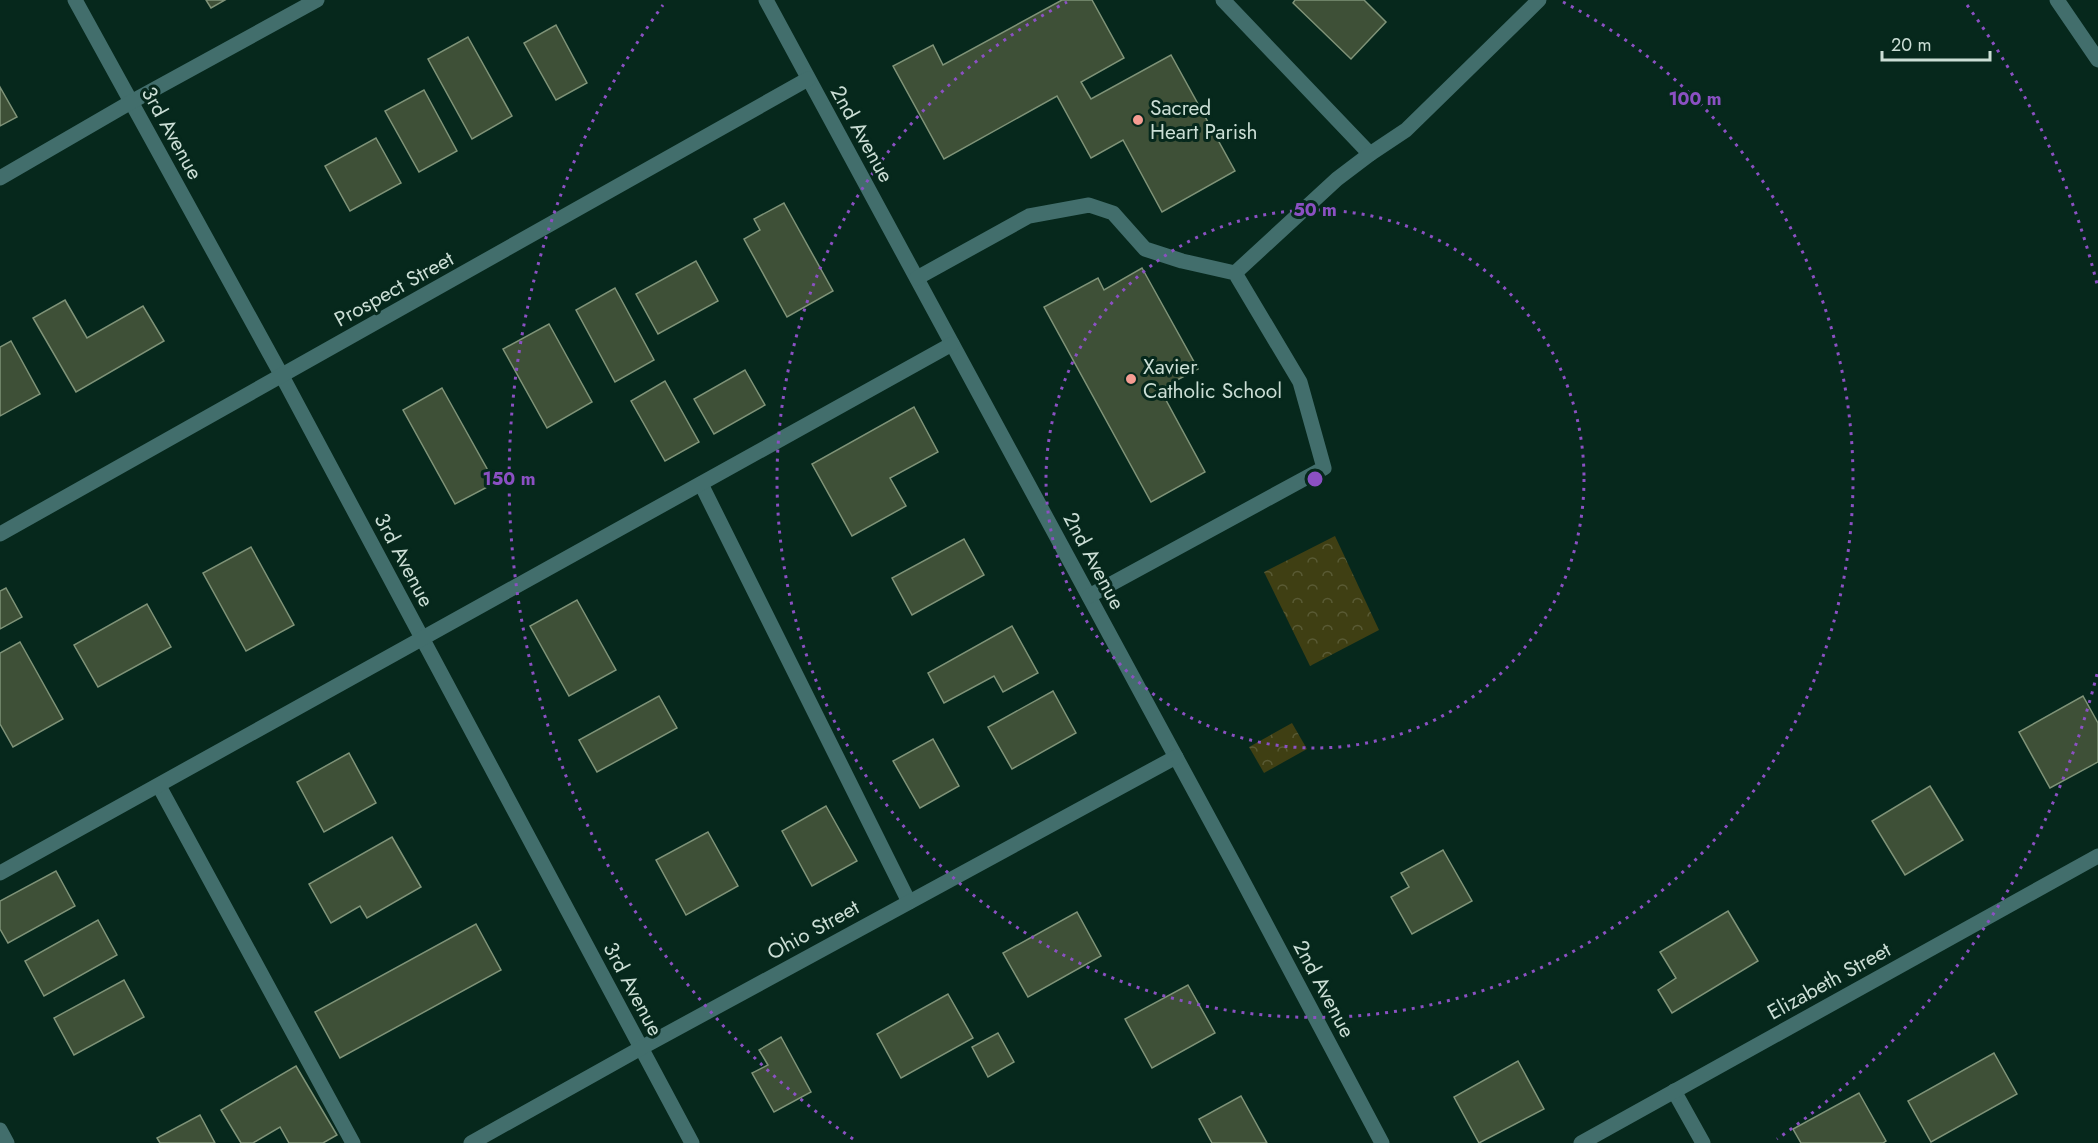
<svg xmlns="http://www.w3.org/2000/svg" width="2098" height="1143" viewBox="0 0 2098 1143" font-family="Jost,sans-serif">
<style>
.park{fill:url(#park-crowns)}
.building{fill:#3e5037;stroke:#7f9378;stroke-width:1.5}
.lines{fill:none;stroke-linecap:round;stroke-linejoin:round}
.minor{stroke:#426e6c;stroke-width:15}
.ring{fill:none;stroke:#8b50c3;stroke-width:3;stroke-dasharray:3 6}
.poi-dot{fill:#f59c92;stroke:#06281c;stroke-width:2}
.labels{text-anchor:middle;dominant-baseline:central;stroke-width:6;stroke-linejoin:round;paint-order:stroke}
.poi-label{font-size:21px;fill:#cbded5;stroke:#06281c;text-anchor:start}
.street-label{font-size:21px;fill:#cbded5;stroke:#06281c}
.centre{fill:#8b50c3;stroke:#06281c;stroke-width:3}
.ring-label{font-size:18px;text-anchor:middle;font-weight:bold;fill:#8b50c3;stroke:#06281c;stroke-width:6;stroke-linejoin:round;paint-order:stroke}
</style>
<defs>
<pattern id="park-crowns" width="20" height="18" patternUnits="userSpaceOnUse" patternTransform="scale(1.5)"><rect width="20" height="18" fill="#3f3f13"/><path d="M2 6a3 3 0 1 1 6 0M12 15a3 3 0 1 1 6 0" fill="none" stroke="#595a34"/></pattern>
</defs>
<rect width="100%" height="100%" fill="#06281c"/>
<g class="park">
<polygon points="1335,536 1379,630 1310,666 1264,572"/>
<polygon points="1292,723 1307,749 1264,773 1249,747"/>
</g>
<g class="building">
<polygon points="206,0 225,0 211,8"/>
<polygon points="1062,0 1092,0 1124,58 1081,82 1091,99 1171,55 1235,171 1162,212 1123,140 1091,158 1057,96 944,159 893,66 933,45 943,65"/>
<polygon points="1295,0 1364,0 1386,22 1351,59 1293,3"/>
<polygon points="556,25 587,83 556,100 524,43"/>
<polygon points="468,37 512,116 472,139 428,59"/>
<polygon points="0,87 17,117 0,126"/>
<polygon points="424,90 457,151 419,172 385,111"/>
<polygon points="376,138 401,183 350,211 325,166"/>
<polygon points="784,203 833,291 787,317 744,239 760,230 754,219"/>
<polygon points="696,261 718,301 658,334 636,294"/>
<polygon points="1142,268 1198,369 1160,389 1205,472 1151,502 1044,307 1098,278 1104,290"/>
<polygon points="615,288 654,360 615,382 576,310"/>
<polygon points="65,300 87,338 143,306 164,341 76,392 33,318"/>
<polygon points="549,324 592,402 547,428 503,349"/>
<polygon points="11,341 40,394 0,416 0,347"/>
<polygon points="745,370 765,405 714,434 694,399"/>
<polygon points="665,381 699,442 665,461 631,401"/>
<polygon points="442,388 495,483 455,504 403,410"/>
<polygon points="914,407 938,452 890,478 906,506 852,536 812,464"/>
<polygon points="964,539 984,575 912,615 892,578"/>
<polygon points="251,547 294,625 246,651 203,573"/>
<polygon points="6,588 22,617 0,629 0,591"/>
<polygon points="577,600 616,670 569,696 530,626"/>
<polygon points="147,604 171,647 98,687 74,645"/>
<polygon points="1012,626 1038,673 1003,692 994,676 944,703 928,673"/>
<polygon points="20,642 63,719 13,747 0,724 0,653"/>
<polygon points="1053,691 1076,733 1012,769 988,727"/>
<polygon points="659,696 677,728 597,772 579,740"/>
<polygon points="2083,696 2098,723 2098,762 2050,788 2019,732"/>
<polygon points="933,739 959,786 920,808 893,761"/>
<polygon points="349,753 376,803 324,832 297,782"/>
<polygon points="1930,786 1963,840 1905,875 1872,821"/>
<polygon points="826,806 857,861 812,886 782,831"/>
<polygon points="708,832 738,886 686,915 656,860"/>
<polygon points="392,837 421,887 367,918 360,906 331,923 309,884"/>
<polygon points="1443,850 1472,901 1412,934 1391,897 1409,887 1401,873"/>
<polygon points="56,871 75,906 8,943 0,929 0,901"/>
<polygon points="1728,911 1758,961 1672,1013 1658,990 1676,978 1660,952"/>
<polygon points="1077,912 1101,956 1028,997 1003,953"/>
<polygon points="98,920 117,955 44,996 25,961"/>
<polygon points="476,924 501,970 340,1058 315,1012"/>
<polygon points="124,980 144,1017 74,1055 54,1018"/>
<polygon points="1188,985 1215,1033 1152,1068 1125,1019"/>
<polygon points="948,994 973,1038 901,1078 877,1034"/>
<polygon points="998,1033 1014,1062 988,1077 972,1047"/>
<polygon points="781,1037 811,1092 774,1112 752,1073 768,1065 759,1050"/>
<polygon points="1994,1053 2017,1094 1931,1142 1908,1101"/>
<polygon points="1518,1061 1544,1109 1479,1143 1454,1097"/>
<polygon points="296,1066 337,1135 323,1143 289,1143 280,1127 253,1143 241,1143 221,1110"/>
<polygon points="1859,1093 1886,1141 1883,1143 1801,1143 1793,1129"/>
<polygon points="1241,1096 1267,1143 1212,1143 1199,1119"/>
<polygon points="200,1115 215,1143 160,1143 157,1138"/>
</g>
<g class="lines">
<g class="minor">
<polyline points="75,0 282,376 692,1143"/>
<polyline points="766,0 1236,868 1382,1143"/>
<polyline points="1223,0 1370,154"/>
<polyline points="2057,0 2098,60"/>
<polyline points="0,178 131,102 317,0"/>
<polyline points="1235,273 1337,179 1370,154 1406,130 1539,0"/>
<polyline points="917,278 1029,216 1089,205 1113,213 1145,249 1182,261 1235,273 1300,382 1324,468 1089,596"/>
<polyline points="701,484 909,902"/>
<polyline points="0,534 808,79"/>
<polyline points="159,786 353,1143"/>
<polyline points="0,873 952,344"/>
<polyline points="1674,1091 1703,1143"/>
<polyline points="0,1130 7,1143"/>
<polyline points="471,1143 641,1048 1176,757"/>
<polyline points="1581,1143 2098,856"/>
</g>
</g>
<g class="ring">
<circle cx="1315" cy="479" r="269"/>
<path d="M1563 2A538 538 0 1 1 1067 2"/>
<path d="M2097 674A806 806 0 0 1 1777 1139M853 1139A806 806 0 0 1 663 5M1967 5A806 806 0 0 1 2097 284"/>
</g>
<g class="poi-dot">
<circle cx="1138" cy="120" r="6"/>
<circle cx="1131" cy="379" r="6"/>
</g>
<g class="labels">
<g class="poi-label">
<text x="1150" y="108">Sacred<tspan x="1150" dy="24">Heart Parish</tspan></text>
<text x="1143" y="367">Xavier<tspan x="1143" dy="24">Catholic School</tspan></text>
</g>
<g class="street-label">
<text transform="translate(172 133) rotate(61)">3rd Avenue</text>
<text transform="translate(862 134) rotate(61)">2nd Avenue</text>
<text transform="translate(394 289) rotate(-29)">Prospect Street</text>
<text transform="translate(404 560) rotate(62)">3rd Avenue</text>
<text transform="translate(1094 561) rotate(62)">2nd Avenue</text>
<text transform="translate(813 930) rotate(-29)">Ohio Street</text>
<text transform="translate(1829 981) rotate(-29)">Elizabeth Street</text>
<text transform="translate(633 989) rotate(62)">3rd Avenue</text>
<text transform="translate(1324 989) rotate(62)">2nd Avenue</text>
</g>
</g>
<circle cx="1315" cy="479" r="9" class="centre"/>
<g class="ring-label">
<text x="1695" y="105">100 m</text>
<text x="1315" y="216">50 m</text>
<text x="509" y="485">150 m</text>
</g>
<path d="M1882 51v9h108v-9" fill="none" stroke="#cbded5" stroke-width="3"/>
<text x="1891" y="51" font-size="18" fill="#cbded5" stroke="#06281c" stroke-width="4.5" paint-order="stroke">20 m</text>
</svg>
